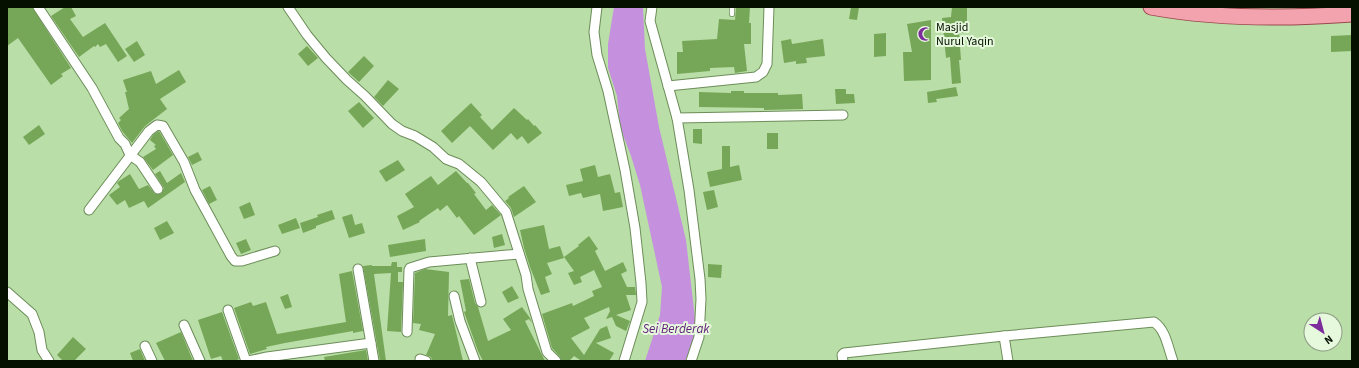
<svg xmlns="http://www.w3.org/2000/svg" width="1359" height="368" viewBox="0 0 1359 368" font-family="'Source Sans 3',sans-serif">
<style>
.water{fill:#c591de}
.building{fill:#76a758}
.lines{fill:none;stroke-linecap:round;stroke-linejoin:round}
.service-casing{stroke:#6c8d59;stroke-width:6}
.minor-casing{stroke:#6c8d59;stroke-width:11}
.primary-casing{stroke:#9a484e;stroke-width:17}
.service{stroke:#fff;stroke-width:4.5}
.minor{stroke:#fff;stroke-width:9}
.primary{stroke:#f2a3ad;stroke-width:15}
.labels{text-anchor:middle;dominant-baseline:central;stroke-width:4;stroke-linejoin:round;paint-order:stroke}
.poi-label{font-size:12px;fill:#051001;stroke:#e6f9dd;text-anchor:start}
.water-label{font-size:13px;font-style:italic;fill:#601f79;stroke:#e6f9dd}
</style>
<rect width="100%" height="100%" fill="#badea7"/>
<path class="water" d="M614,7H643L645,49L659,127L686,240L696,327C695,337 689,350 687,361H645L660,315L662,287L640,185L631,156L620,127L617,96L608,68V44Z"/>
<g class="building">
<polygon points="7,7 32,7 71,68 61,74 63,76 51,85 18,38 7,46"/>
<polygon points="65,7 71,7 76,16 70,19 83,37 105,23 127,56 118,62 106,44 100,47 98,44 95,47 94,46 79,57 51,16"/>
<polygon points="736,7 750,7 749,23 751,23 751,44 744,44 747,71 735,73 734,67 710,68 710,71 677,74 677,52 683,52 682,41 717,39 719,19 735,20"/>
<polygon points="851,7 859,7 857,20 849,19"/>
<polygon points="952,7 967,7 967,33 959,33 961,60 959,60 961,83 952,84 950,57 946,58 942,18 951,17"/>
<polygon points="931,20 931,80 904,81 903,52 912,52 907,24"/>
<polygon points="886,33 886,56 874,57 874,34"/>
<polygon points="1352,35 1352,51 1331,52 1331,36"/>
<polygon points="791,39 792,44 823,39 825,56 806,58 807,63 796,64 796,61 784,63 781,41"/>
<polygon points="137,41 145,55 134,62 125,49"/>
<polygon points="307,46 318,58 308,66 298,54"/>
<polygon points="364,56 374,66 359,82 348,72"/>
<polygon points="179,70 186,82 160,99 167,109 145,126 132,143 122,131 118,123 121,120 119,118 129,109 125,92 127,92 123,80 151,71 156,84"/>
<polygon points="388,80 399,89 383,106 374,97"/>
<polygon points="956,87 958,96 936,99 937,102 928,103 927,92"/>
<polygon points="835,89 846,89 846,94 854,94 855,103 836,104"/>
<polygon points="731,91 744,91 744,93 778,93 778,95 802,94 803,109 764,110 764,108 699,107 699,92 731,93"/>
<polygon points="359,102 374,118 363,128 348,111"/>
<polygon points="471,103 482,115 480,117 492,130 514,108 527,120 528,119 534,126 535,125 542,133 528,144 522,136 517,140 511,133 493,150 470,126 452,143 441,131"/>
<polygon points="39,125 45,134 29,145 23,137"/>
<polygon points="693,129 702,129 702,144 693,143"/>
<polygon points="159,131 173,155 153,170 143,157 156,149 154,146 156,145 150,140 153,135"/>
<rect x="767" y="133" width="11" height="16"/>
<polygon points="722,146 730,146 730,167 739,165 742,180 710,187 707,172 722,169"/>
<polygon points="198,152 202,160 192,165 188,157"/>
<polygon points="398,160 405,170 386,182 379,171"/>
<polygon points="595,165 598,177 610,174 615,193 620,192 623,207 603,211 600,194 583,198 581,193 569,196 566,185 583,181 580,169"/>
<polygon points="160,171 167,183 181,173 185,182 148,208 144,201 129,208 125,200 117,205 109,195 120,187 117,183 119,181 130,174 139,189 148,185 155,194 161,194 164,188 155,174"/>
<polygon points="456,171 467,183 468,183 476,193 474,194 486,210 492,205 501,215 474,235 459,216 457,218 447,205 440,211 438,208 419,221 420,222 403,230 397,216 414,207 405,194 431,176 438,185"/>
<polygon points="210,186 217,200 209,204 202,190"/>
<polygon points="524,186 536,202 514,217 511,208 505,201 509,198 508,197"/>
<polygon points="714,190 718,207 707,210 703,192"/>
<polygon points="250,202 255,215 244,219 239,207"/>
<polygon points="332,210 335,219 316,226 316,228 303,233 300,223 318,217 317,215"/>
<polygon points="352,214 355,225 362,223 365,233 349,238 342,217"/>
<polygon points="296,218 300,228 282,234 278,225"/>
<polygon points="167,221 174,233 160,240 154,228"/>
<polygon points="544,225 549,249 560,246 564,258 547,263 552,274 545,277 550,292 541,295 530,267 524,248 520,230"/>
<polygon points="502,234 505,245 494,248 492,237"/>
<polygon points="589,236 598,249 595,251 605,271 623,262 627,271 621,274 627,287 635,287 636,295 626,295 631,310 616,315 630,321 626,331 616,326 612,317 606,319 610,311 609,307 584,318 590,328 571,338 584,355 600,329 607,326 611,338 596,343 614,353 609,361 580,361 580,360 574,356 569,361 562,361 560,357 552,348 542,314 572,303 573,306 594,296 592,291 602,287 594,270 580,277 582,282 574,285 568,273 574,271 564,257 579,246 578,245"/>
<polygon points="246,239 251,250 241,254 236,243"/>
<polygon points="425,239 426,251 390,257 388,245"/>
<polygon points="392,262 397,262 397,267 402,267 402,272 398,272 398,282 403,282 401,332 387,331 391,273 374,274 386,361 380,361 363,266 372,265 372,266 391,266"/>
<polygon points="708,264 722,265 721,278 708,277"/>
<polygon points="425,269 449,272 448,316 452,315 463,361 432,361 431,357 426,355 435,334 419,330 421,324 413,323 415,273"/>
<polygon points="352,271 363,331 353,333 353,331 285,343 266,347 267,349 250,354 234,308 251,302 253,306 266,302 277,334 346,322 339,274"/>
<polygon points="469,279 475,303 478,307 488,341 511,330 503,319 522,307 530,318 532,323 529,319 525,321 545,361 483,361 478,351 464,312 466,311 460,280"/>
<polygon points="512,286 519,298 508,303 502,292"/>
<polygon points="288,294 292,307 285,309 280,297"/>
<polygon points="222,312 239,359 235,361 223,361 221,356 211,359 198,320"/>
<polygon points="181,332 193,361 165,361 156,343"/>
<polygon points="73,337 86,349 74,361 63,361 57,355"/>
<polygon points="140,349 145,361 133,361 130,353"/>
<polygon points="366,350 368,361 325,361 324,357"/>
</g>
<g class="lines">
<defs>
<polyline id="service" points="732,7 732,14"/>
<g id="minor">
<polyline points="38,7 92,88 119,138 125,144 130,155 140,162 158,189"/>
<polyline points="288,7 307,35 326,58 347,80 365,96 392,124 402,131 415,136 433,147 446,159 459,164 481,182 506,212 526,275 528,289 547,352 556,361"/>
<polyline points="597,7 594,32 597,55 608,91 625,170 635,228 641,283 642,302 624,361"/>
<polyline points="652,7 650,21 677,118 689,190 700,279 701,299 699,337 691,361"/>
<polyline points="668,86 756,77 763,72 767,64 769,7"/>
<polyline points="677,118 843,115"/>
<polyline points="89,210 149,131 157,125 163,126 184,162 195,190 231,256 235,261 242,261 275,251"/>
<polyline points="470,258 481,302"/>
<polyline points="358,269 374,361"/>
<polyline points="7,292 32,314 39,332 42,350 49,361"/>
<polyline points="454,296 460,321 475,361"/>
<polyline points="228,310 246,361"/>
<polyline points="184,325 200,361"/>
<polyline points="407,332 409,270 410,268 429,262 519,254"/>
<path d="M1004,336L1154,322C1166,330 1168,348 1173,361"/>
<polyline points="145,346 152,361"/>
<polyline points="420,359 426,361"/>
<polyline points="248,361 267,357 371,343"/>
<polyline points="843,361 842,355 844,353 1004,336 1008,361"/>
</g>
<path id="primary" d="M1151,7C1217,19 1285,19 1352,14"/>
</defs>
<use href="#service" class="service-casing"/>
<use href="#minor" class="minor-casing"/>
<use href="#primary" class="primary-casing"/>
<use href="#service" class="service"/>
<use href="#minor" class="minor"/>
<use href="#primary" class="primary"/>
</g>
<defs>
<symbol id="mosque-bare" viewBox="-9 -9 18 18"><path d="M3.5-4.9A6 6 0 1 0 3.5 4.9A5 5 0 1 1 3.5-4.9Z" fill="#7d2c9c" stroke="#e6f9dd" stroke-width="2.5" paint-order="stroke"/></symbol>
</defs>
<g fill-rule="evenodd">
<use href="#mosque-bare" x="915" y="24" width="20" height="20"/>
</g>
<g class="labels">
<g class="poi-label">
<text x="936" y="27">Masjid<tspan x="936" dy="14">Nurul Yaqin</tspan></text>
</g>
<g class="water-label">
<text x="676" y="329">Sei Berderak</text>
</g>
</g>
<rect width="1359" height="368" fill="none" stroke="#051001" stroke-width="16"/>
<g transform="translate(1323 332) rotate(144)"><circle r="19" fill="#e6f9dd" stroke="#8c9c85"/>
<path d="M0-3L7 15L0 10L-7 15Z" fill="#7d2c9c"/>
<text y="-6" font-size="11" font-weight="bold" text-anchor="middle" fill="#051001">N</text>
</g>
</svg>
